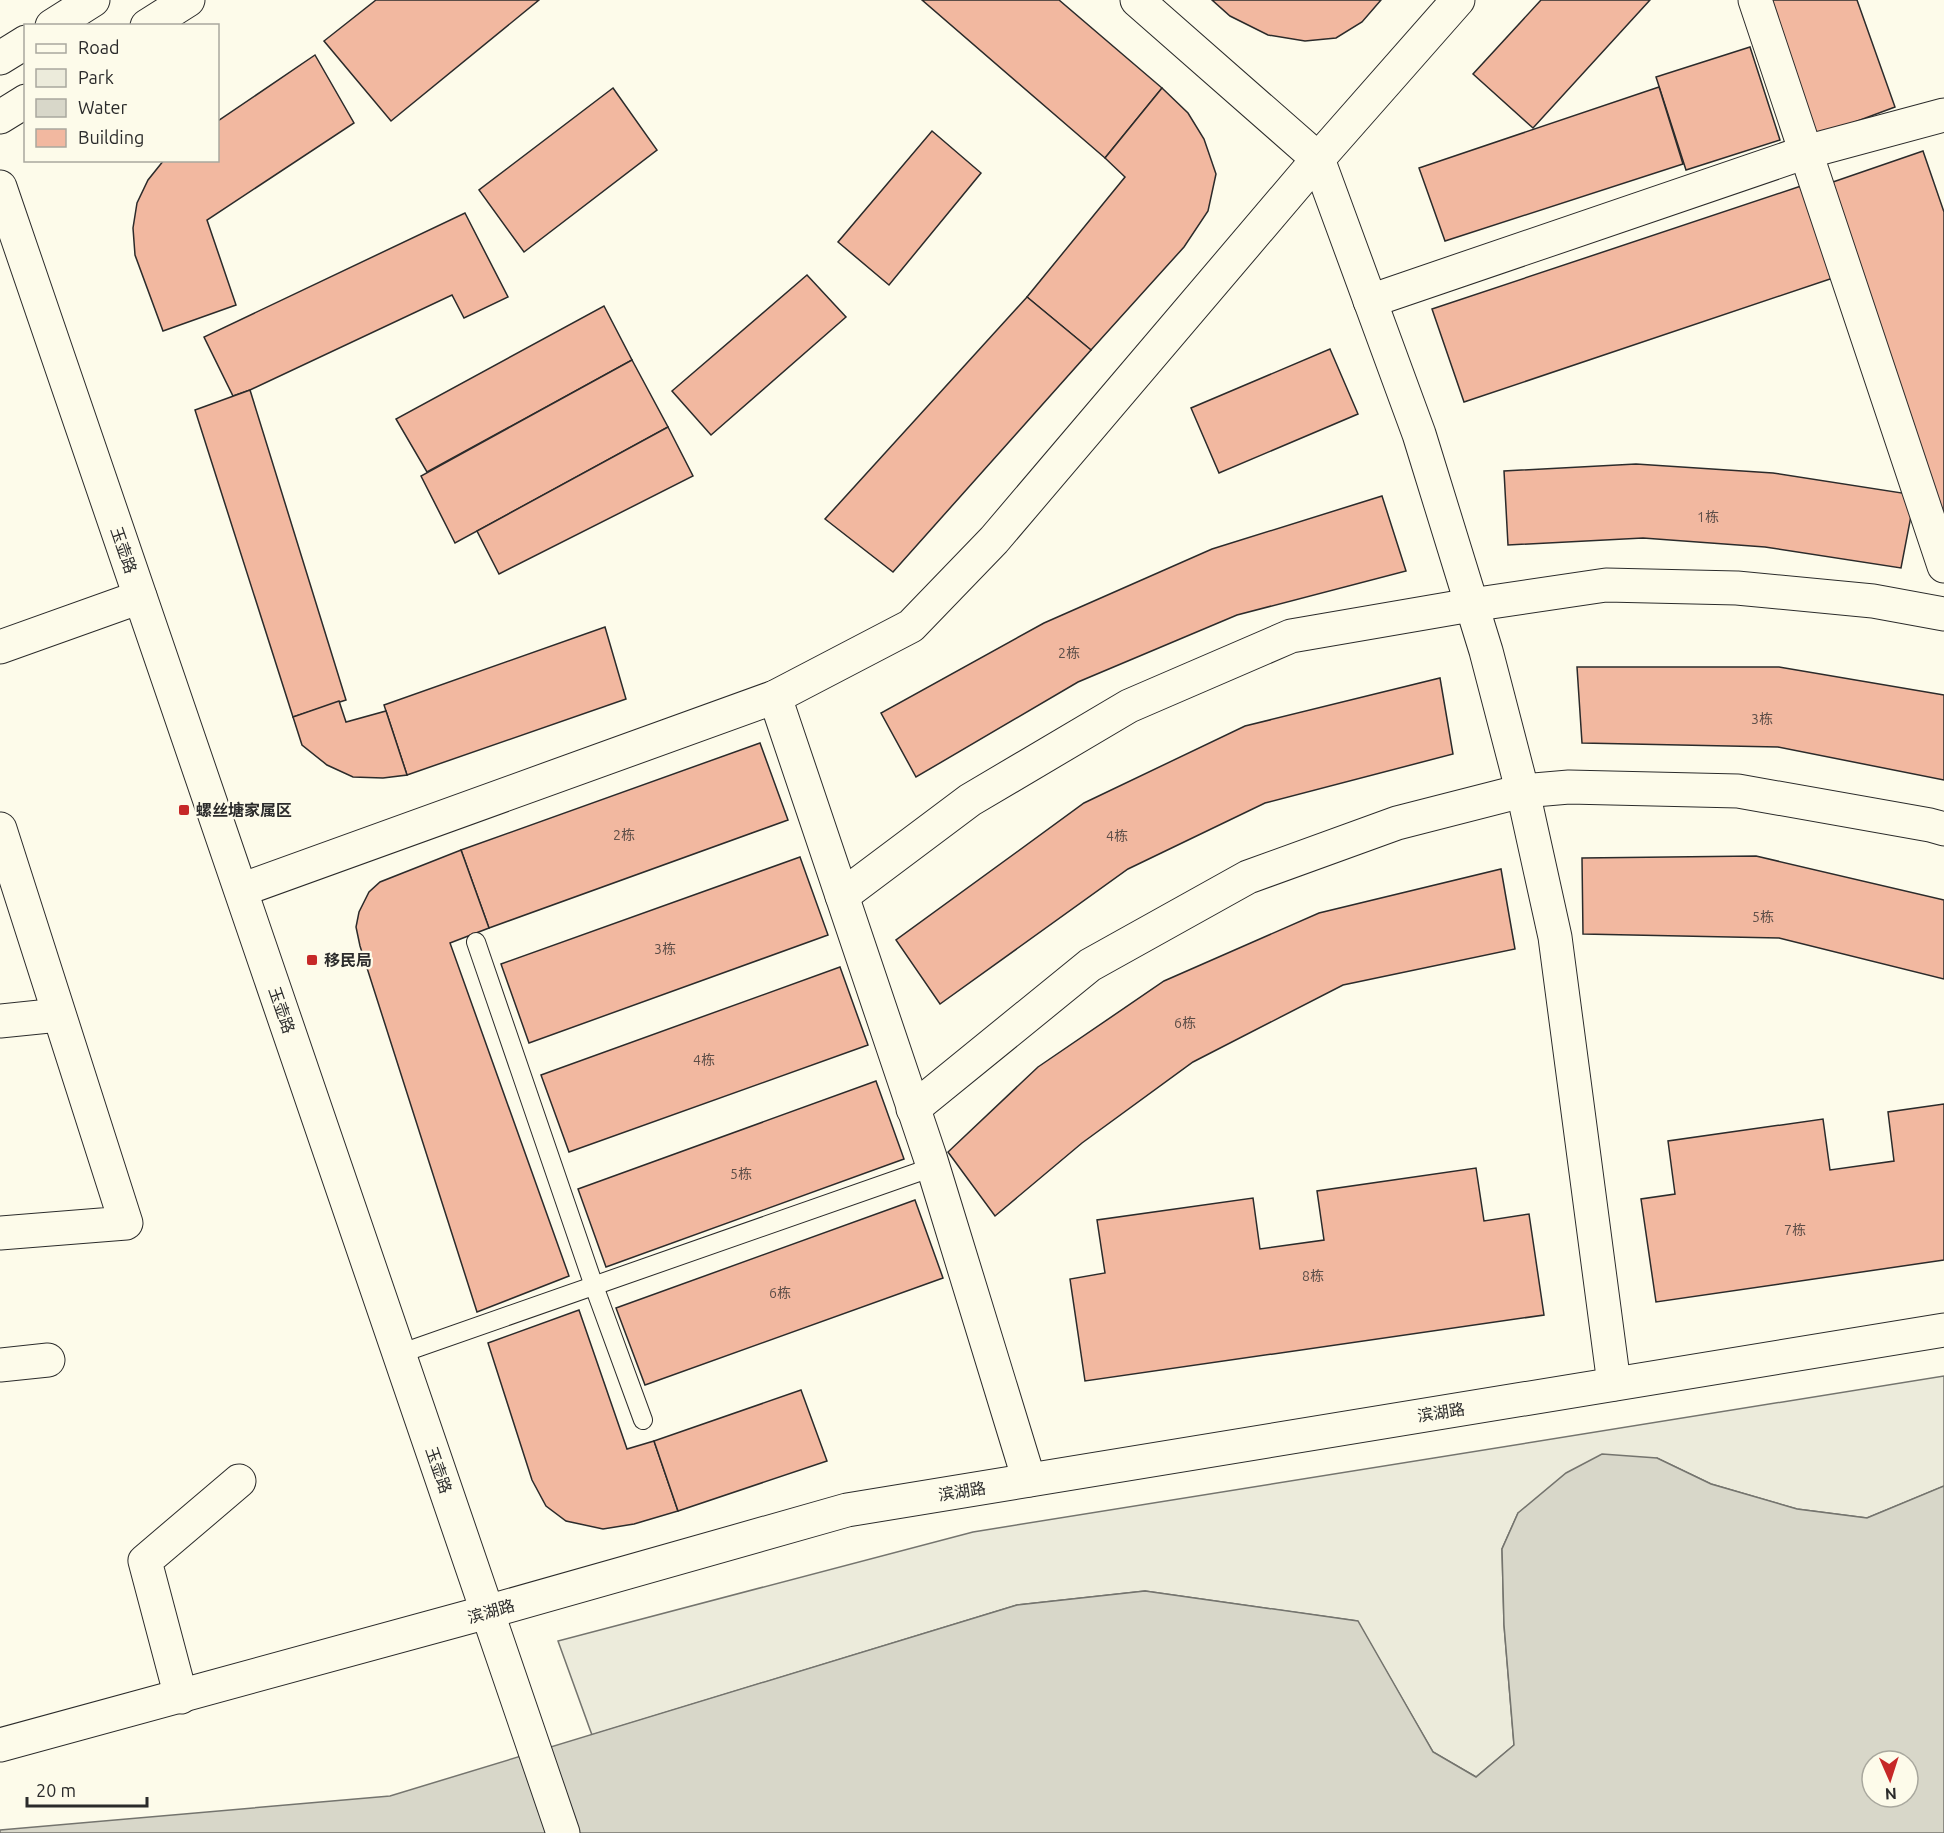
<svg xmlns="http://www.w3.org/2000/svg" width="1944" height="1833" viewBox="0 0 1944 1833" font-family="Ubuntu,'Noto Sans SC',sans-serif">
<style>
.green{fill:#ecebdb;stroke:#74746e;stroke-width:1.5}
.water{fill:#d8d7c9;stroke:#74746e;stroke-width:1.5;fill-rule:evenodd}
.building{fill:#f2b8a0;stroke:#2b2b2b;stroke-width:1.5}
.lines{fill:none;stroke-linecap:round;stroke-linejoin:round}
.lane-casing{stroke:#2b2b2b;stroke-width:20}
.street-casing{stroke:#2b2b2b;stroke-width:35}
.secondary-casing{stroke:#2b2b2b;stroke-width:35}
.primary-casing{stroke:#2b2b2b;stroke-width:35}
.lane{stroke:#fdfbea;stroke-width:18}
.street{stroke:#fdfbea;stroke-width:33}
.secondary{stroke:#fdfbea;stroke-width:33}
.primary{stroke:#fdfbea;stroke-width:33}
.poi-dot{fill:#c62828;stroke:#fdfbea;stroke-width:2}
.labels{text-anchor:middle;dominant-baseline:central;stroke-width:4.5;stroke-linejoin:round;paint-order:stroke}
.number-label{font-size:14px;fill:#5d4e48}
.street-label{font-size:16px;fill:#2b2b2b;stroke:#fdfbea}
.poi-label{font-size:16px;font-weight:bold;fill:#2b2b2b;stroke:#fdfbea;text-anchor:start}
</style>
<rect width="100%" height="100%" fill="#fdfbea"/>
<polygon class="green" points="1944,1376 1944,1486 1867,1518 1797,1509 1711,1484 1657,1458 1518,1513 1502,1549 1504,1625 1514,1745 1476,1777 1433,1752 1357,1621 1145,1591 1017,1605 592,1735 558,1641 973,1532"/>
<path class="water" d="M1602,1454L1657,1458L1711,1484L1797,1509L1867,1518L1944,1486V1833H0V1830L390,1796L1017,1605L1145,1591L1358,1621L1433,1752L1476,1777L1514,1745L1504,1625L1502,1549L1518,1513L1566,1473ZM1872,1761H1908V1797H1872Z"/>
<g class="building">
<polygon points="376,0 539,0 391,121 324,41"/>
<polygon points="922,0 1059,0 1162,88 1105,158"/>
<polygon points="1212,0 1381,0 1362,22 1336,38 1305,41 1268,35 1230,16"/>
<polygon points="1541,0 1650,0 1533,128 1473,74"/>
<polygon points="1767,0 1857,0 1895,107 1812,138"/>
<polygon points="1750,47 1780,140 1686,170 1656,77"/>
<polygon points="315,55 354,123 207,220 236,305 163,331 135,255 133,228 137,203 148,180 164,160 218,160 218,121"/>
<polygon points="1659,87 1683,164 1445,241 1419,168"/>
<polygon points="613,88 657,150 524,252 479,190"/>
<polygon points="1162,88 1188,113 1204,139 1216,174 1208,211 1184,247 1091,350 1027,297 1125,177 1105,158"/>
<polygon points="932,131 981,173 889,285 838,242"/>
<polygon points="1923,151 1944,212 1944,518 1830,183"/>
<polygon points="1807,184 1839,276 1464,402 1432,309"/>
<polygon points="465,213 508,297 464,318 452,295 250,390 233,396 204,337"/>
<polygon points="807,275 846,317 711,435 672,391"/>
<polygon points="1027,297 1091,350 893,572 825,519"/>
<polygon points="604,306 632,360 427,472 396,419"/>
<polygon points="1330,349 1358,414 1219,473 1191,408"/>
<polygon points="632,360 668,427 455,543 421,476"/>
<polygon points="250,390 346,700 293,717 195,410"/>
<polygon points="668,427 693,476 499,574 477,531"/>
<polygon points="1636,464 1773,473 1915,495 1901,568 1765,547 1643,538 1508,545 1504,471"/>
<polygon points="1382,496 1406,571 1237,615 1078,682 916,777 881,713 1044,623 1212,549"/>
<polygon points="605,627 626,699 407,775 384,705"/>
<polygon points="1577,667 1779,667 1944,695 1944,780 1778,747 1582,743"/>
<polygon points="1440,678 1453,754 1265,803 1128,869 940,1004 896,940 1084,803 1245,726"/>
<polygon points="339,701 346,722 386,711 407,775 383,778 353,777 327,765 302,745 293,717"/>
<polygon points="760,743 788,820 489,928 461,850"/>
<polygon points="461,850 489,928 450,943 569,1276 477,1312 360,946 356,927 359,912 369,892 380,882"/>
<polygon points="1756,856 1944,900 1944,979 1779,938 1583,934 1582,858"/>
<polygon points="800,857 828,935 529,1043 501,964"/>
<polygon points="1501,869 1515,949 1343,985 1193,1062 1082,1143 995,1216 948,1152 1038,1067 1164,981 1319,913"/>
<polygon points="840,967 868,1045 569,1152 541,1075"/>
<polygon points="876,1081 904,1159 606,1267 578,1189"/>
<polygon points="1944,1104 1944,1260 1656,1302 1641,1199 1675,1194 1668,1141 1823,1119 1830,1170 1894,1161 1888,1112"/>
<polygon points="1476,1168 1484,1221 1529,1214 1544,1315 1085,1381 1070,1279 1105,1273 1097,1220 1253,1198 1260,1249 1324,1240 1317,1191"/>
<polygon points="915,1200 943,1278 645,1385 616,1308"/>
<polygon points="579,1310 627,1449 654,1441 678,1511 634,1524 603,1529 566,1521 546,1506 532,1480 488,1343"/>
<polygon points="801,1390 827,1461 678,1511 654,1441"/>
</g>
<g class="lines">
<defs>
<g id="lane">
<polyline points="476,942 594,1286 643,1420"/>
<polyline points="399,1354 933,1167"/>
</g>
<g id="street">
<polyline points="1137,0 1318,159 1419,434 1486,651 1525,801 1555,937 1614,1384"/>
<polyline points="1755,0 1944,566"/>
<polyline points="1370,301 1806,152 1944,115"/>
<polyline points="0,647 140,597"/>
<polyline points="775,697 930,1157 1029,1480"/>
<polyline points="0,829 126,1223 0,1233"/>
<polyline points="241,890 775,697 911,626 994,540 1318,159 1458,0"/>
<polyline points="842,896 970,800 1129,706 1291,636 1471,605 1606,585 1737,588 1873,601 1944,614"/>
<polyline points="0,1021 59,1015"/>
<polyline points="913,1109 1090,965 1248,877 1397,823 1522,791 1569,787 1738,791 1930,825 1944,829"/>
<polyline points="0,1365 48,1360"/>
<polyline points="181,1697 145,1561 239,1481"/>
<polyline points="0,1745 487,1612 847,1510 1944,1330"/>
</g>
<polyline id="secondary" points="0,187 563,1833"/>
<g id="primary">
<polyline points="52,26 93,0"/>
<polyline points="147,26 188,0"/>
<polyline points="0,58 26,42"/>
<polyline points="0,117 26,101"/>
</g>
</defs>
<use href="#lane" class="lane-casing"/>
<use href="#street" class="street-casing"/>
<use href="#secondary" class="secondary-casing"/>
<use href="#primary" class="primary-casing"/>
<use href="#lane" class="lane"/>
<use href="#street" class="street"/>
<use href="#secondary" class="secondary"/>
<use href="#primary" class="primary"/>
</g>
<g class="poi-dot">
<rect x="178" y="804" width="12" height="12" rx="3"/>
<rect x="306" y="954" width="12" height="12" rx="3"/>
</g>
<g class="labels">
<g class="number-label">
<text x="1708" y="517">1栋</text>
<text x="1069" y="653">2栋</text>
<text x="1762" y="719">3栋</text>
<text x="624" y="835">2栋</text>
<text x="1117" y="836">4栋</text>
<text x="1763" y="917">5栋</text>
<text x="665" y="949">3栋</text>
<text x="1185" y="1023">6栋</text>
<text x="704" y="1060">4栋</text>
<text x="741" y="1174">5栋</text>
<text x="1795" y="1230">7栋</text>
<text x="1313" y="1276">8栋</text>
<text x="780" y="1293">6栋</text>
</g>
<g class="street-label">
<text transform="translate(124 550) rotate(71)">玉壶路</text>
<text transform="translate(282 1010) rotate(71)">玉壶路</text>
<text transform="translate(1441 1412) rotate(-9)">滨湖路</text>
<text transform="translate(439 1470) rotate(71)">玉壶路</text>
<text transform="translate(962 1491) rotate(-9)">滨湖路</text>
<text transform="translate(491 1611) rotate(-16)">滨湖路</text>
</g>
<g class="poi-label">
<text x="196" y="810">螺丝塘家属区</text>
<text x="324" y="960">移民局</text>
</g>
</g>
<rect x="24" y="24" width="195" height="138" fill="#fdfbea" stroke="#a9a89e" stroke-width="1.5"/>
<rect x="36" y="44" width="30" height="9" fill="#fdfbea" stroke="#a9a89e" stroke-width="1.5"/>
<text x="78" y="54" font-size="18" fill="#2b2b2b">Road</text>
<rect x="36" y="69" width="30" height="18" fill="#ecebdb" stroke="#a9a89e" stroke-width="1.5"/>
<text x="78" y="84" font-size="18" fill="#2b2b2b">Park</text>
<rect x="36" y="99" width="30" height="18" fill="#d8d7c9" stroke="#a9a89e" stroke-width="1.5"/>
<text x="78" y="114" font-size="18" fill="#2b2b2b">Water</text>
<rect x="36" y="129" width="30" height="18" fill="#f2b8a0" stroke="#a9a89e" stroke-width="1.5"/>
<text x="78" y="144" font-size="18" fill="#2b2b2b">Building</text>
<g transform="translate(1890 1779) rotate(177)"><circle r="28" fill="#fdfbea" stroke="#a9a89e" stroke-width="1.5"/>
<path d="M0-4.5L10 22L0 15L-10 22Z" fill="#c62828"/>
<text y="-9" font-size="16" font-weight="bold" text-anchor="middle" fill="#2b2b2b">N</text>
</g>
<path d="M27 1797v9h120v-9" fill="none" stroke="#2b2b2b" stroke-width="3"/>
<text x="36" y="1797" font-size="18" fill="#2b2b2b" stroke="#fdfbea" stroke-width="4.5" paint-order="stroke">20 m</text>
</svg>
